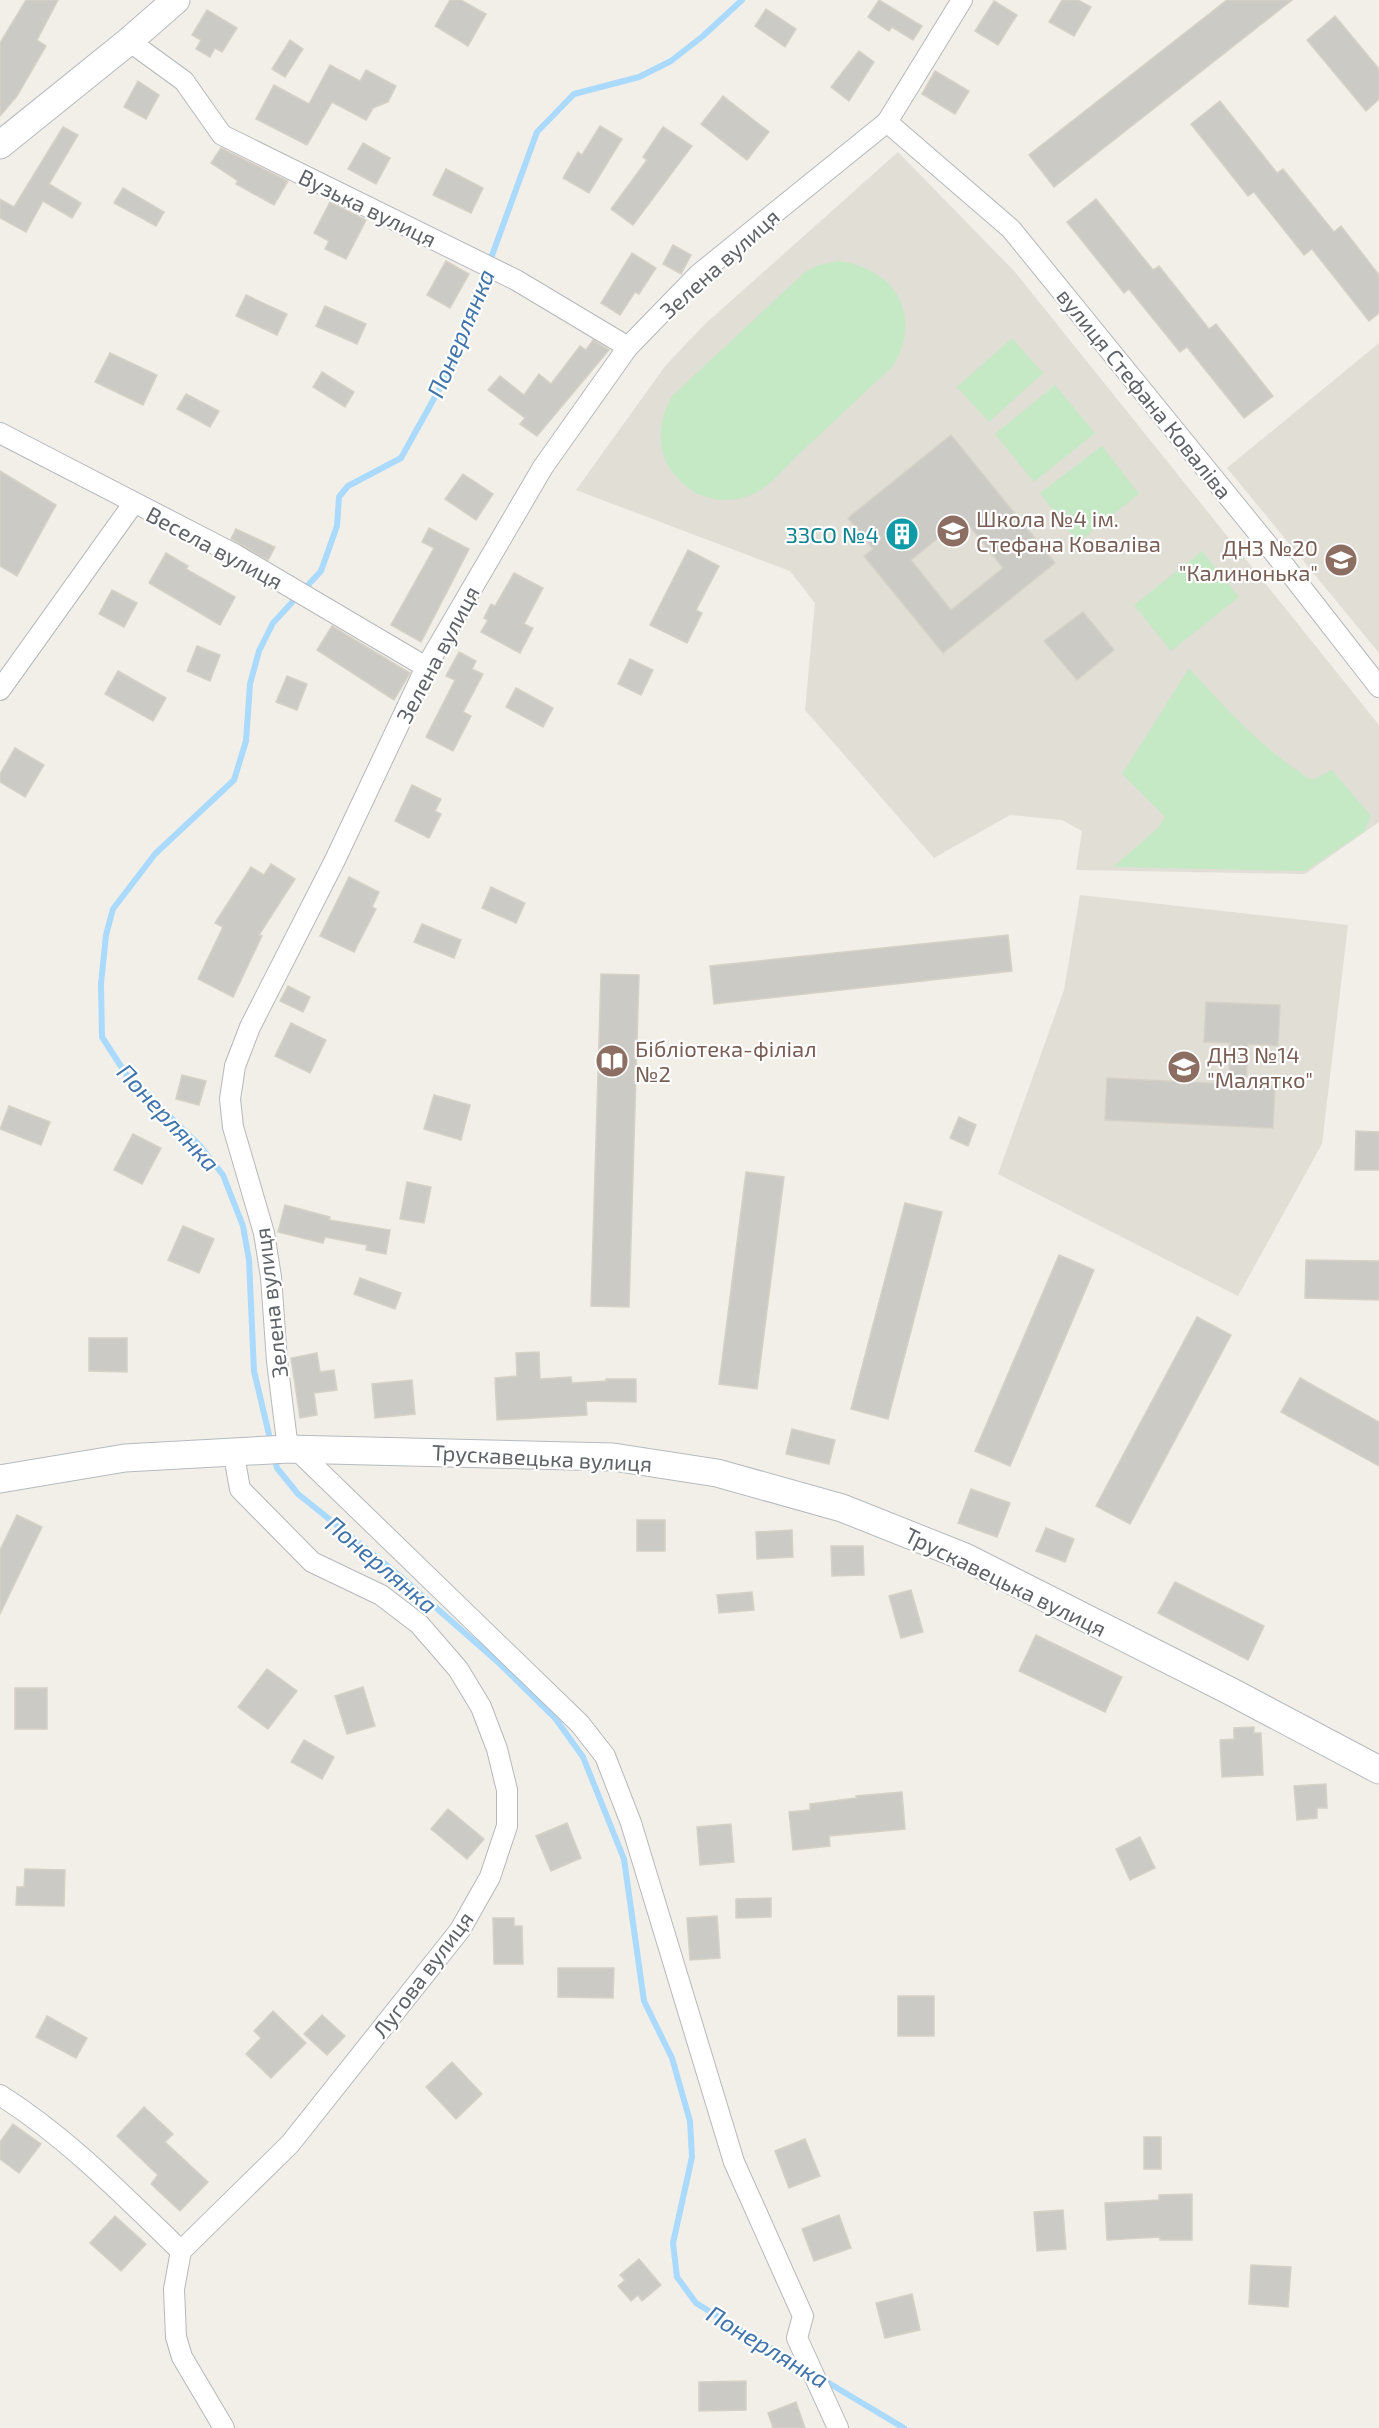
<svg xmlns="http://www.w3.org/2000/svg" width="1379" height="2428" viewBox="0 0 1379 2428" font-family="'Exo 2',sans-serif">
<style>
.education{fill:#e1ded6}
.green{fill:#c5e8c5}
.lines{fill:none;stroke-linecap:round;stroke-linejoin:round}
.stream{stroke:#aadaff;stroke-width:6}
.building{fill:#cccac5;stroke:#d6d1c6;stroke-width:1.5;fill-rule:evenodd}
.street-casing{stroke:#b5b8bc;stroke-width:22}
.secondary-casing{stroke:#b6babf;stroke-width:29}
.street{stroke:#fff;stroke-width:20}
.secondary{stroke:#fff;stroke-width:27}
.labels{text-anchor:middle;dominant-baseline:central;stroke-width:4.5;stroke-linejoin:round;paint-order:stroke}
.street-label{font-size:22px;fill:#5f6368;stroke:#fff}
.education-label{font-size:22px;fill:#785e54;stroke:#fff;text-anchor:start}
.culture-label{font-size:22px;fill:#0d838f;stroke:#fff;text-anchor:end}
.water-label{font-size:24px;font-style:italic;fill:#4174aa;stroke:#fff}
</style>
<rect width="100%" height="100%" fill="#f1efe8"/>
<g class="education">
<polygon points="898,152 1015,272 1379,725 1379,822 1305,874 1076,870 1082,831 1062,820 1010,815 934,858 805,710 815,603 790,571 576,490 666,365 704,325"/>
<polygon points="1379,343 1379,653 1227,468"/>
<polygon points="1080,895 1348,925 1322,1144 1238,1296 998,1174 1064,990"/>
</g>
<g class="green">
<path d="M839,261C896,269 923,315 893,366C862,395 831,424 799,454C787,465 774,482 759,491C728,509 690,499 671,470C655,447 659,419 672,396L805,272L819,265Z"/>
<polygon points="1012,338 1043,373 989,422 957,387"/>
<polygon points="1055,385 1095,433 1034,482 995,434"/>
<polygon points="1102,446 1139,494 1078,542 1040,493"/>
<polygon points="1202,551 1239,597 1171,651 1134,605"/>
<path d="M1189,668C1227,710 1263,750 1312,780L1332,770L1371,816L1365,831L1305,871L1113,867L1158,828L1165,817L1122,774Z"/>
</g>
<g class="lines">
<g class="stream">
<polyline points="271,1443 254,1371 249,1260 243,1226 223,1175 201,1147 126,1074 102,1037 101,984 106,935 113,909 155,854 234,780 246,741 250,684 259,651 273,623 321,571 337,526 339,497 348,486 401,458 451,368 537,132 574,94 639,77 671,61 703,36 742,0"/>
<polyline points="274,1456 277,1468 298,1494 400,1576 499,1663 555,1718 583,1757 624,1859 644,2001 672,2058 690,2121 692,2157 673,2243 677,2277 696,2303 803,2368"/>
<polyline points="822,2379 904,2428"/>
</g>
</g>
<g class="building">
<polygon points="26,0 58,0 37,40 46,46 17,96 0,116 0,43"/>
<polygon points="450,0 461,0 486,14 468,46 435,26"/>
<polygon points="879,0 922,26 913,40 892,27 889,31 868,17"/>
<polygon points="1062,0 1078,0 1091,7 1074,36 1049,22"/>
<polygon points="1227,0 1292,0 1054,187 1029,155"/>
<polygon points="994,1 1017,15 998,45 975,31"/>
<polygon points="766,9 796,29 785,47 755,26"/>
<polygon points="207,10 237,28 222,52 215,48 210,57 196,49 201,40 192,35"/>
<polygon points="1335,16 1379,69 1379,99 1366,111 1307,40"/>
<polygon points="290,40 303,49 285,77 272,69"/>
<polygon points="859,51 874,62 849,101 831,87"/>
<polygon points="330,65 360,81 366,70 396,86 388,102 373,108 366,120 332,102 307,145 256,119 274,85 309,104"/>
<polygon points="935,71 969,91 955,114 922,94"/>
<polygon points="138,81 159,95 146,119 124,107"/>
<polygon points="723,96 769,132 747,160 701,124"/>
<polygon points="1220,101 1277,173 1283,169 1334,232 1341,226 1379,275 1379,313 1369,321 1312,249 1304,255 1254,192 1248,196 1191,124"/>
<polygon points="600,126 622,139 589,193 563,178 578,152 582,155"/>
<polygon points="63,127 78,135 49,184 81,203 72,218 43,201 26,232 0,218 0,199 14,207"/>
<polygon points="663,127 692,146 633,225 611,209 647,160 643,157"/>
<polygon points="363,143 390,158 376,184 348,169"/>
<polygon points="221,148 288,181 274,205 236,184 238,181 211,163"/>
<polygon points="446,169 483,188 471,213 433,195"/>
<polygon points="123,188 164,212 156,226 114,203"/>
<polygon points="1096,199 1153,270 1159,266 1209,329 1216,324 1273,396 1244,418 1187,347 1180,352 1129,289 1124,293 1067,222"/>
<polygon points="330,202 366,220 346,259 325,249 329,241 314,233"/>
<polygon points="673,245 691,255 681,274 663,264"/>
<polygon points="632,253 656,268 639,294 635,292 620,315 601,303"/>
<polygon points="446,261 469,274 450,308 427,295"/>
<polygon points="246,295 287,314 277,335 236,316"/>
<polygon points="325,306 366,324 357,344 316,326"/>
<polygon points="593,340 609,350 537,436 520,424 525,418 488,390 500,376 524,395 539,374 551,384 580,346 586,350"/>
<polygon points="110,353 157,375 143,405 95,382"/>
<polygon points="322,372 354,392 345,407 313,387"/>
<polygon points="186,394 219,411 210,427 177,409"/>
<path d="M951,435L1055,563L943,653L864,556L873,549L848,518ZM963,518L1003,568L951,610L911,560Z"/>
<polygon points="0,471 56,505 17,576 0,566"/>
<polygon points="463,474 493,494 476,520 445,499"/>
<polygon points="429,528 469,549 421,642 391,625 434,548 422,542"/>
<polygon points="236,529 275,547 268,560 231,539"/>
<polygon points="688,550 719,566 696,610 702,613 687,643 650,625"/>
<polygon points="166,553 188,566 186,569 235,597 220,625 149,583"/>
<polygon points="514,573 543,588 524,624 533,628 520,653 481,632 488,620 484,618 491,604 495,606"/>
<polygon points="112,590 137,603 124,627 99,614"/>
<polygon points="1083,612 1114,650 1077,680 1044,641"/>
<polygon points="332,626 410,673 394,700 317,650"/>
<polygon points="197,646 220,655 210,681 187,671"/>
<polygon points="459,652 476,661 472,669 483,674 463,712 471,716 453,751 426,737 455,680 446,676"/>
<polygon points="630,659 653,670 641,695 618,684"/>
<polygon points="118,671 166,698 153,721 105,694"/>
<polygon points="287,676 307,684 297,710 276,702"/>
<polygon points="516,688 553,708 543,727 506,707"/>
<polygon points="15,748 44,765 25,797 0,782 0,774"/>
<polygon points="412,785 441,799 435,811 441,814 429,838 395,821"/>
<polygon points="271,864 295,879 259,935 262,936 233,997 198,979 223,927 215,923 251,867 264,875"/>
<polygon points="349,877 379,892 372,907 376,909 354,952 320,936"/>
<polygon points="491,887 525,903 516,923 482,908"/>
<polygon points="422,924 461,940 454,958 414,942"/>
<polygon points="1008,935 1012,971 714,1004 710,966"/>
<polygon points="601,974 639,975 629,1307 591,1306"/>
<polygon points="288,986 310,997 303,1012 280,1001"/>
<polygon points="1206,1002 1280,1005 1278,1046 1248,1044 1246,1085 1275,1086 1273,1128 1105,1120 1107,1078 1229,1084 1230,1043 1204,1042"/>
<polygon points="291,1023 326,1040 310,1073 275,1056"/>
<polygon points="182,1075 206,1081 199,1105 176,1099"/>
<polygon points="434,1095 470,1105 461,1140 424,1129"/>
<polygon points="9,1106 50,1122 41,1145 0,1129"/>
<polygon points="959,1117 976,1125 968,1146 950,1138"/>
<polygon points="1356,1131 1379,1132 1379,1170 1355,1170"/>
<polygon points="133,1134 161,1148 142,1184 114,1170"/>
<polygon points="746,1172 784,1177 757,1389 719,1384"/>
<polygon points="407,1182 431,1187 424,1223 400,1219"/>
<polygon points="905,1203 942,1212 888,1419 851,1409"/>
<polygon points="285,1205 330,1217 329,1220 390,1230 386,1254 366,1250 367,1245 325,1237 323,1243 278,1232"/>
<polygon points="183,1226 214,1239 199,1273 168,1260"/>
<polygon points="1059,1255 1094,1270 1010,1466 975,1451"/>
<polygon points="1306,1260 1379,1261 1379,1300 1305,1298"/>
<polygon points="360,1278 401,1293 395,1309 354,1294"/>
<polygon points="1197,1317 1231,1335 1130,1524 1096,1506"/>
<polygon points="89,1338 127,1338 127,1372 89,1371"/>
<polygon points="539,1352 540,1379 571,1377 572,1383 606,1381 606,1379 636,1379 636,1402 586,1401 587,1415 497,1420 495,1378 517,1376 516,1353"/>
<polygon points="317,1353 320,1372 334,1370 337,1390 314,1393 317,1415 300,1418 291,1358"/>
<polygon points="1300,1378 1379,1422 1379,1466 1281,1412"/>
<polygon points="412,1380 415,1414 375,1418 372,1384"/>
<polygon points="792,1429 835,1440 829,1464 786,1454"/>
<polygon points="971,1489 1010,1503 997,1537 958,1523"/>
<polygon points="17,1515 42,1527 0,1614 0,1550"/>
<rect x="637" y="1520" width="28" height="31"/>
<polygon points="1046,1528 1074,1539 1065,1562 1036,1551"/>
<polygon points="792,1530 793,1557 757,1559 756,1532"/>
<polygon points="831,1546 863,1546 864,1575 832,1576"/>
<polygon points="1175,1582 1264,1626 1248,1660 1158,1613"/>
<polygon points="911,1590 923,1632 901,1638 889,1596"/>
<polygon points="752,1592 754,1610 719,1613 717,1595"/>
<polygon points="1036,1635 1122,1677 1105,1712 1019,1671"/>
<polygon points="267,1669 297,1691 268,1729 238,1707"/>
<polygon points="363,1687 375,1726 347,1734 335,1696"/>
<rect x="15" y="1688" width="32" height="41"/>
<polygon points="1254,1727 1254,1733 1261,1733 1263,1775 1222,1777 1220,1740 1234,1739 1234,1728"/>
<polygon points="304,1740 334,1757 322,1779 291,1762"/>
<polygon points="1326,1784 1327,1808 1317,1808 1317,1818 1297,1820 1294,1786"/>
<polygon points="902,1792 905,1829 829,1836 830,1846 793,1850 789,1812 810,1810 810,1804 857,1798 856,1796"/>
<polygon points="448,1809 484,1839 467,1859 431,1829"/>
<polygon points="567,1823 581,1858 551,1871 536,1836"/>
<polygon points="731,1824 734,1862 700,1865 697,1827"/>
<polygon points="1140,1837 1155,1868 1130,1880 1116,1849"/>
<polygon points="25,1869 65,1870 64,1906 16,1905 17,1887 24,1887"/>
<polygon points="771,1898 771,1917 736,1918 736,1899"/>
<polygon points="717,1916 720,1958 690,1960 687,1918"/>
<polygon points="493,1918 514,1918 514,1926 522,1926 523,1964 494,1964"/>
<polygon points="558,1968 614,1968 613,1998 558,1997"/>
<rect x="898" y="1996" width="36" height="40"/>
<polygon points="273,2011 306,2043 271,2078 246,2054 261,2038 254,2031"/>
<polygon points="322,2015 345,2036 327,2055 304,2034"/>
<polygon points="47,2016 87,2038 76,2058 36,2037"/>
<polygon points="452,2062 482,2094 456,2119 426,2087"/>
<polygon points="144,2107 173,2134 165,2142 208,2182 180,2211 151,2184 158,2175 117,2136"/>
<polygon points="13,2124 41,2144 19,2173 0,2159 0,2142"/>
<rect x="1144" y="2137" width="17" height="32"/>
<polygon points="805,2139 820,2176 789,2188 775,2151"/>
<polygon points="1192,2194 1192,2240 1160,2240 1160,2237 1107,2240 1105,2203 1159,2200 1159,2195"/>
<polygon points="1063,2210 1066,2249 1037,2251 1034,2212"/>
<polygon points="839,2215 851,2248 814,2261 802,2229"/>
<polygon points="115,2216 146,2244 121,2271 90,2243"/>
<polygon points="639,2259 661,2285 642,2301 638,2295 631,2301 618,2286 625,2280 620,2275"/>
<polygon points="1251,2265 1291,2267 1288,2307 1249,2304"/>
<polygon points="912,2294 920,2330 885,2338 876,2303"/>
<polygon points="746,2381 746,2410 699,2411 699,2382"/>
<polygon points="796,2402 805,2428 773,2428 768,2413"/>
</g>
<g class="lines">
<defs>
<g id="street">
<polyline points="129,41 184,81 222,135 516,280 628,347"/>
<polyline points="887,122 1011,229 1276,555 1379,687"/>
<polyline points="0,433 236,555 426,667"/>
<polyline points="0,690 133,504"/>
<polyline points="288,1449 277,1361 271,1277 264,1233 233,1127 230,1099 235,1066 250,1027 335,860 426,667 543,467 628,347 699,274 887,122 962,0"/>
<polyline points="296,1449 580,1724 605,1756 631,1823 734,2162 803,2316 797,2338 838,2428"/>
<path d="M0,2095C68,2138 124,2196 181,2251"/>
<polyline points="224,2428 182,2357 176,2337 174,2289 181,2251 290,2144 460,1930 490,1877 507,1826 507,1790 497,1749 481,1707 458,1669 419,1624 381,1595 312,1562 240,1489 233,1450"/>
</g>
<g id="secondary">
<polyline points="0,145 129,41 176,0"/>
<polyline points="0,1479 125,1458 288,1449 613,1457 717,1473 842,1508 965,1557 1230,1691 1379,1770"/>
</g>
</defs>
<use href="#street" class="street-casing"/>
<use href="#secondary" class="secondary-casing"/>
<use href="#street" class="street"/>
<use href="#secondary" class="secondary"/>
</g>
<defs>
<symbol id="school-disc" viewBox="-11 -11 22 22"><circle r="9.5" fill="#8d6e63" stroke="#fff"/><path d="M0-5L7-2L0 1L-7-2ZM-4 1L0 2.5L4 1V4Q0 6-4 4Z" fill="#fff"/></symbol>
<symbol id="building-disc" viewBox="-11 -11 22 22"><circle r="9.5" fill="#0f9aa8" stroke="#fff"/><path d="M-4-6H4V6H1V3H-1V6H-4ZM-2.5-4.3h1.7v1.8h-1.7ZM.8-4.3h1.7v1.8H.8ZM-2.5-1h1.7V.8h-1.7ZM.8-1h1.7V.8H.8Z" fill="#fff"/></symbol>
<symbol id="library-disc" viewBox="-11 -11 22 22"><circle r="9.5" fill="#8d6e63" stroke="#fff"/><path d="M-6-4Q-3-5.5-.7-3.5V5Q-3 3-6 4ZM6-4Q3-5.5 .7-3.5V5Q3 3 6 4Z" fill="#fff"/></symbol>
</defs>
<g fill-rule="evenodd">
<use href="#school-disc" x="934" y="512" width="38" height="38"/>
<use href="#building-disc" x="883" y="515" width="38" height="38"/>
<use href="#school-disc" x="1322" y="541" width="38" height="38"/>
<use href="#library-disc" x="593" y="1042" width="38" height="38"/>
<use href="#school-disc" x="1165" y="1048" width="38" height="38"/>
</g>
<g class="labels">
<g class="street-label">
<text transform="translate(368 207) rotate(26)">Вузька вулиця</text>
<text transform="translate(719 263) rotate(-42)">Зелена вулиця</text>
<text transform="translate(1145 393) rotate(51)">вулиця Стефана Коваліва</text>
<text transform="translate(215 547) rotate(28)">Весела вулиця</text>
<text transform="translate(437 654) rotate(-62)">Зелена вулиця</text>
<text transform="translate(270 1303) rotate(-97)">Зелена вулиця</text>
<text transform="translate(542 1457) rotate(3)">Трускавецька вулиця</text>
<text transform="translate(1006 1581) rotate(26)">Трускавецька вулиця</text>
<text transform="translate(422 1974) rotate(-53)">Лугова вулиця</text>
</g>
<g class="education-label">
<text x="976" y="518">Школа №4 ім.<tspan x="976" dy="25">Стефана Коваліва</tspan></text>
<text x="1318" y="547" text-anchor="end">ДНЗ №20<tspan x="1318" dy="25">"Калинонька"</tspan></text>
<text x="635" y="1048">Бібліотека-філіал<tspan x="635" dy="25">№2</tspan></text>
<text x="1207" y="1054">ДНЗ №14<tspan x="1207" dy="25">"Малятко"</tspan></text>
</g>
<g class="culture-label">
<text x="879" y="534">ЗЗСО №4</text>
</g>
<g class="water-label">
<text transform="translate(460 333) rotate(-67)">Понерлянка</text>
<text transform="translate(169 1117) rotate(47)">Понерлянка</text>
<text transform="translate(382 1564) rotate(40)">Понерлянка</text>
<text transform="translate(768 2346) rotate(31)">Понерлянка</text>
</g>
</g>
</svg>
